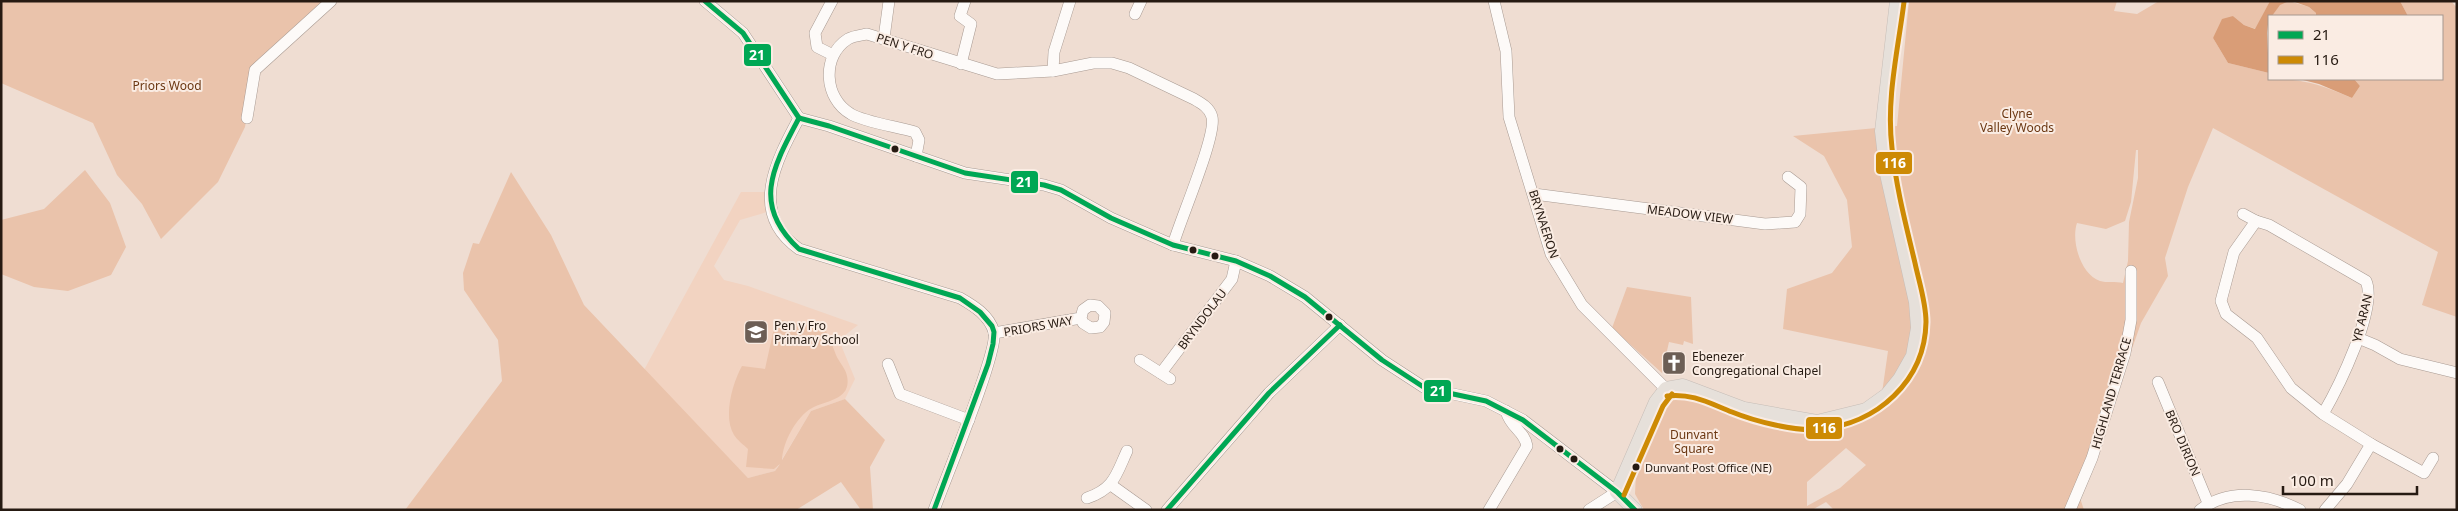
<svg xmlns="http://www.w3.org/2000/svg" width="2458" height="511" viewBox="0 0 2458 511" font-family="'Noto Sans',sans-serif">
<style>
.built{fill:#f2d3c1}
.green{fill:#eac3ab;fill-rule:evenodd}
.water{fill:#d99d77}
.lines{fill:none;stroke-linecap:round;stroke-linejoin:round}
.minor-casing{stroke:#a89a92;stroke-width:12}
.major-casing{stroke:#c6bdb7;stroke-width:15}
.minor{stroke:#fdfaf8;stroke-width:11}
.major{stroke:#e6e0da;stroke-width:14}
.bus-1-casing{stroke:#faece3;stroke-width:9}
.bus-2-casing{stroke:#faece3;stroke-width:9}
.bus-1{stroke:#00a754;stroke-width:5}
.bus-2{stroke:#cd8a04;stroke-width:5}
.bus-dot{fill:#261a12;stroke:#faece3;stroke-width:2}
.labels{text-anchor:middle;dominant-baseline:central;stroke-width:4;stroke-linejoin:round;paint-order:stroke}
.bus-label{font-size:11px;fill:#261a12;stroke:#faece3;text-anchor:start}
.street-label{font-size:12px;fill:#261a12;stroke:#faece3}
.park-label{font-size:12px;fill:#6b3712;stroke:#faece3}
.poi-label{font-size:12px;fill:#261a12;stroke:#faece3;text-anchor:start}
.line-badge{stroke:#faece3;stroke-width:2}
.badge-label{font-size:14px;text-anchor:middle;font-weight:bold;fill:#fff}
</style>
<rect width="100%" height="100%" fill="#efddd2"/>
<polygon class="built" points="741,192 766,192 767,212 740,220 714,266 724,280 748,286 858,325 839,340 855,379 845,399 811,411 775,471 748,478 644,370"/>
<g class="green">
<polygon points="1,1 331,1 255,70 245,127 218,182 161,239 142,204 117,175 93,123 1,83"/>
<path d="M1909,1H2117L2114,11L2137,14L2159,1H2270L2256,29L2244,25L2233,16L2213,38L2228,63L2269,73V79C2305,79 2319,84 2352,98L2360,86L2354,79H2442V16H2408L2400,1H2451L2457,8V317L2422,305L2438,252L2213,128L2188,187L2165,258L2168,276L2141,323L2080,498L2084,510H1834L1826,502L1812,510H1644L1635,494L1636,473L1667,401L1676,393C1702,396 1724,410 1749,417C1782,427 1817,427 1852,425L1882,393L1888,351L1783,329L1787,289L1832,273L1852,247L1847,200L1824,156L1793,136L1897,126ZM2136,150H2138V178L2129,222L2128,261L2123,283C2116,281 2106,283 2100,281C2080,274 2071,240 2077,223L2106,229L2125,221L2131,202ZM1846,448L1866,465L1840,488L1807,506V482Z"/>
<polygon points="2289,1 2309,7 2316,13 2316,16 2272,16 2280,4"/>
<polygon points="85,170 110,203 126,247 111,275 68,291 34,287 1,274 1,220 44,209"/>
<path d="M511,172L551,235L584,305L748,478L775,471L780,464L774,469L746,467L748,449C744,445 737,440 734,435C723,417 732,384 742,366L765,369L776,319L813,326L826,331C830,339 833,347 836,355C839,362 846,369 847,376C852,400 826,400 812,408C796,417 783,442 782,460L811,411L845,399L885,440L870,467L873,510H861L841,482L796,510H405L502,381L498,340L464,290L463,273L473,243L479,244Z"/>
<polygon points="1627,287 1691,297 1693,344 1684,341 1683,345 1669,342 1662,373 1612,328"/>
</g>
<g class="water">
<polygon points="2270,1 2289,1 2280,5 2272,16 2269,16 2267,33 2269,73 2228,63 2213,38 2222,19 2233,16 2244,25 2255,29"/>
<polygon points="2292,1 2400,1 2408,16 2316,16 2316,13 2309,7"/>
<polygon points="2299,79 2354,79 2360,86 2352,98 2319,84"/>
</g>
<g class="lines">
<defs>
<g id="minor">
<polyline points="705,1 743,33 799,118"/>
<polyline points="832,1 815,33 817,47 833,55"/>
<polyline points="1494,1 1506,51 1509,117 1551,254 1582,305 1666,389"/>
<polyline points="1135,14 1141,1"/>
<polyline points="884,38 889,1"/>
<polyline points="961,64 971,24 960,16 965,1"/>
<polyline points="1053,71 1054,52 1070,1"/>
<polyline points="247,118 255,70 331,1"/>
<polyline points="799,118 829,126 965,173 1044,185 1061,190 1111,218 1173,245 1236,261 1270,276 1305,297 1382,360 1425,388 1486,401 1523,420 1617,492 1589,510"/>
<path d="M799,118C776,161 748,213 799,249L960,298C974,306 989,315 994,332C999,351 944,482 934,510"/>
<path d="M916,156L919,140L915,132C899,127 864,122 851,114C824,99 821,56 848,39C853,36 862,35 867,34L997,74L1053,71L1093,63H1112L1129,68L1194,99C1201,103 1210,108 1212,117C1217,135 1180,220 1173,245"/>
<polyline points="1534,194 1765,224 1795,222 1800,214 1801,187 1788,177"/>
<polyline points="2243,214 2256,221"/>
<polyline points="994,333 1081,318 1083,310 1090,305 1098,306 1105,313 1104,322 1100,327 1091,328 1083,323 1081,318"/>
<polyline points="2358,338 2375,345 2400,359 2457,373"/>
<polyline points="1140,360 1170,379"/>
<polyline points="888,364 900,394 969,420"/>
<polyline points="1161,373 1232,279 1236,261"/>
<polyline points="2158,382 2208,503"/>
<path d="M2323,414C2338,388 2378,308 2366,281L2269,225L2256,221L2234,252L2221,301L2226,314L2257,338L2291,388L2323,414L2371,444"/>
<polyline points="1111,485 1146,510"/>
<path d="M1087,498C1114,489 1116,475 1127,451"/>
<polyline points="1167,510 1269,393 1340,325"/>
<path d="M1489,510L1527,446C1524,430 1511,429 1506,411"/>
<polyline points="2070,510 2092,458 2125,353 2131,320 2131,271"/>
<path d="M2200,510C2230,487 2269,494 2300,510"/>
<polyline points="2325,510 2347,484 2371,444 2424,473 2433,458"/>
</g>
<polyline id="major" points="1635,510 1617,492 1656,402 1666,389 1683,386 1744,409 1817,422 1866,410 1887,395 1900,379 1913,356 1918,328 1916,302 1887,174 1882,131 1897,1"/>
</defs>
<use href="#minor" class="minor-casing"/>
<use href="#major" class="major-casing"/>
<use href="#minor" class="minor"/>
<use href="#major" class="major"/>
<defs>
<g id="bus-1">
<polyline points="705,1 743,33 799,118"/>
<polyline points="799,118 829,126 965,173 1044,185 1061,190 1111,218 1173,245 1236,261 1270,276 1305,297 1382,360 1425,388 1486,401 1523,420 1617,492 1635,510"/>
<path d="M799,118C773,167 751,205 799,249L960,298L980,312L992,326L994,332L993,344L988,364L934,510"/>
<polyline points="1167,510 1269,393 1340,325"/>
</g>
<g id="bus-2">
<path d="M1667,396C1692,393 1709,403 1732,412C1754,421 1796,432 1820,429C1877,424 1925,381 1926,322C1926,302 1919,282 1915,263C1906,225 1896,187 1892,148C1886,99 1898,50 1904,2"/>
<polyline points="1624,495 1663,406 1672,394"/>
</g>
</defs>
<use href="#bus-1" class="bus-1-casing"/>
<use href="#bus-2" class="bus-2-casing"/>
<use href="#bus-1" class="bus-1"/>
<use href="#bus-2" class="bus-2"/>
</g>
<defs>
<symbol id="school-square" viewBox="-11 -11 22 22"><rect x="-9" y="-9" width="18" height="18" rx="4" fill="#6c5e55" stroke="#faece3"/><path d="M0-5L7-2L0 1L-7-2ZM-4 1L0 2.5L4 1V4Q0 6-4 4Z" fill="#fff"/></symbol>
<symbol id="church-square" viewBox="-11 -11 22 22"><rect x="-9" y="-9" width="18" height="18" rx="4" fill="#6c5e55" stroke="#faece3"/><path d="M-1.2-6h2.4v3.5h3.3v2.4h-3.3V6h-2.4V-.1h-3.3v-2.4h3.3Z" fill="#fff"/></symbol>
</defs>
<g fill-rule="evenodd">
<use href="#school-square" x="742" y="318" width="28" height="28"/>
<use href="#church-square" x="1660" y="349" width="28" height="28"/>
</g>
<g class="bus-dot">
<circle cx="895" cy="149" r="4.5"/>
<circle cx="1193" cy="250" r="4.5"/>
<circle cx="1215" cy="256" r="4.5"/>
<circle cx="1329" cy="317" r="4.5"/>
<circle cx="1560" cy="449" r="4.5"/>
<circle cx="1574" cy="459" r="4.5"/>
<circle cx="1636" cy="467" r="4.5"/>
</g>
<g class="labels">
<g class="bus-label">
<text x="1645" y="467">Dunvant Post Office (NE)</text>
</g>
<g class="street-label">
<text transform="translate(905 46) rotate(18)">PEN Y FRO</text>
<text transform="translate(1690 214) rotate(7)">MEADOW VIEW</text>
<text transform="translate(1544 224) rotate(72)">BRYNAERON</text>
<text transform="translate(2362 318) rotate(-76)">YR ARAN</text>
<text transform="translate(1202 319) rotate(-53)">BRYNDOLAU</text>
<text transform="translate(1038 326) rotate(-10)">PRIORS WAY</text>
<text transform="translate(2111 393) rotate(-74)">HIGHLAND TERRACE</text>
<text transform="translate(2183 443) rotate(67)">BRO DIRION</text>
</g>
<g class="park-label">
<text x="167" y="85">Priors Wood</text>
<text x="2017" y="113">Clyne<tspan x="2017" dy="14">Valley Woods</tspan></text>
<text x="1694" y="434">Dunvant<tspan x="1694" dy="14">Square</tspan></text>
</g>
<g class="poi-label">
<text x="774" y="325">Pen y Fro<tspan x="774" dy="14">Primary School</tspan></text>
<text x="1692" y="356">Ebenezer<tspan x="1692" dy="14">Congregational Chapel</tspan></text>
</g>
</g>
<g class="line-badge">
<rect x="743" y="43" width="29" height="24" rx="5" fill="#00a754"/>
<rect x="1875" y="151" width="38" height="24" rx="5" fill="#cd8a04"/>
<rect x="1010" y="170" width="29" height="24" rx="5" fill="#00a754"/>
<rect x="1423" y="379" width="29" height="24" rx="5" fill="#00a754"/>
<rect x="1805" y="416" width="38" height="24" rx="5" fill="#cd8a04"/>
</g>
<g class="badge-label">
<text x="757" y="60">21</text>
<text x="1894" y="168">116</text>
<text x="1024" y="187">21</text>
<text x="1438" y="396">21</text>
<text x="1824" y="433">116</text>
</g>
<rect width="2458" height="511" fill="none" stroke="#261a12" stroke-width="5"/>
<rect x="2268" y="15" width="175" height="65" fill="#faece3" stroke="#a5988f"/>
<rect x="2278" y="31" width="25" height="8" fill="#00a754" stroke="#a5988f"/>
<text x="2313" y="40" font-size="15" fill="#261a12">21</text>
<rect x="2278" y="56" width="25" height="8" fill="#cd8a04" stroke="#a5988f"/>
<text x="2313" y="65" font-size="15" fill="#261a12">116</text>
<path d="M2283 486v8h134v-8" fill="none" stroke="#261a12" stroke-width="2.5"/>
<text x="2290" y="486" font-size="15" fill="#261a12" stroke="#faece3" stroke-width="4" paint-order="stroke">100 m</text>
</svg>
